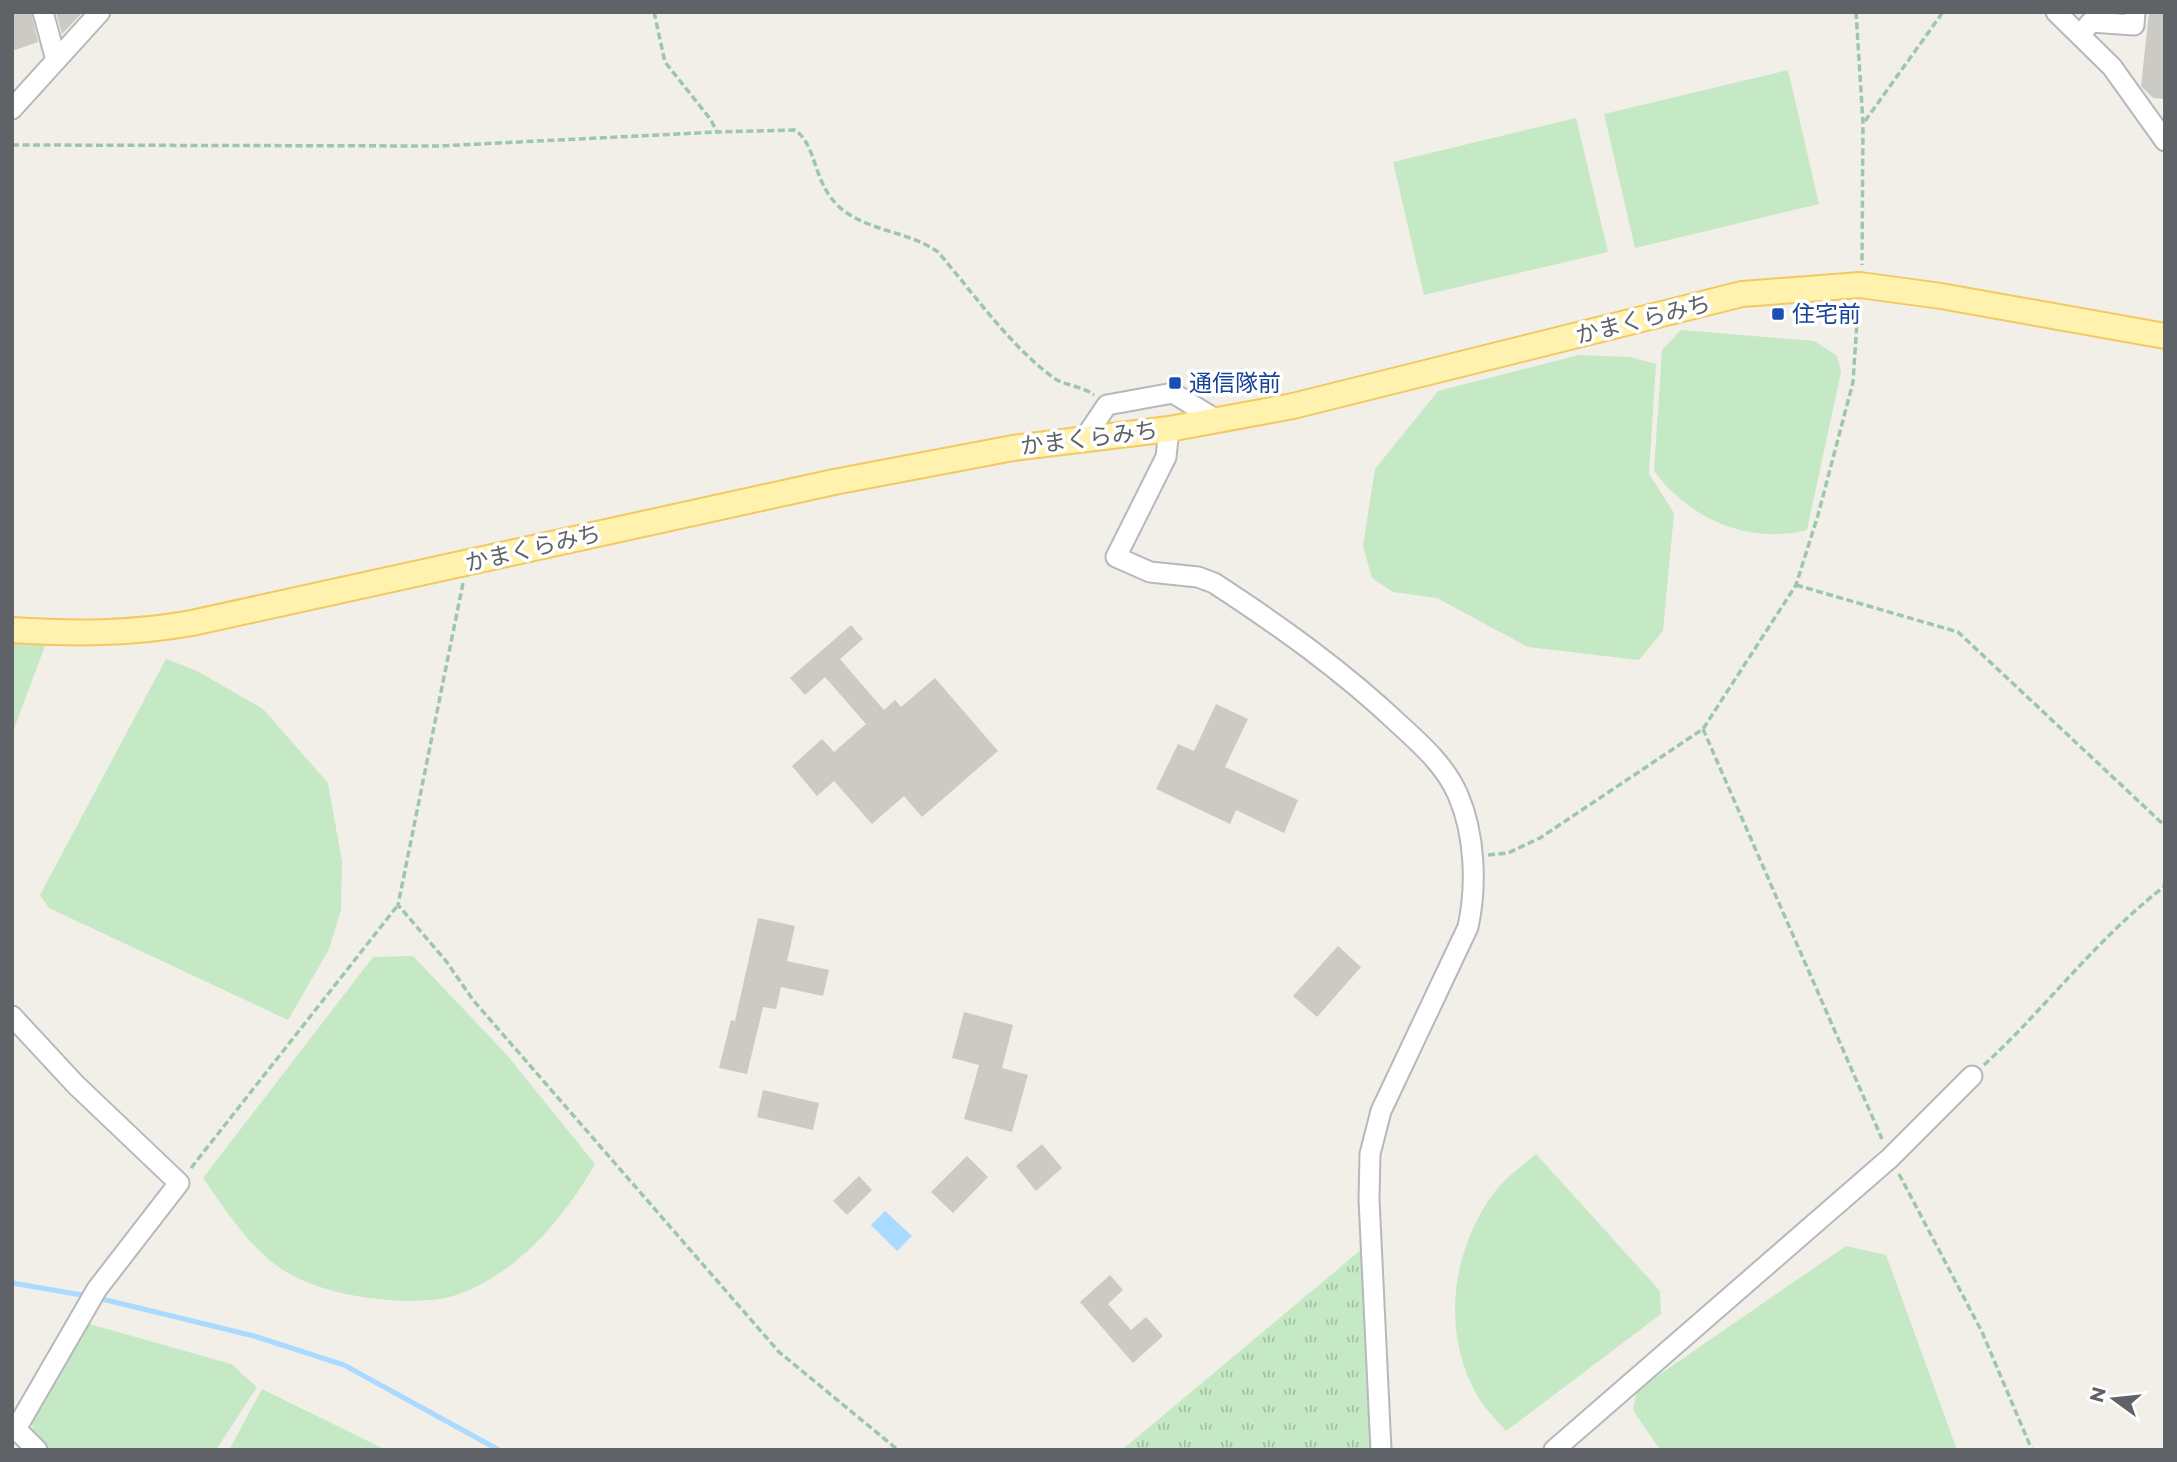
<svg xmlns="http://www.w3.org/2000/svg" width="2177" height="1462" viewBox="0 0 2177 1462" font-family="Montserrat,'Noto Sans JP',sans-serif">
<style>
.park{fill:url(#park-tufts)}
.pitch{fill:#c5e8c5}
.water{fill:#aadaff}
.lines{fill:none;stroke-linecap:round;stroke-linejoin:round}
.stream{stroke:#aadaff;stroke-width:5}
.building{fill:#cccac5}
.minor-casing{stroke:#b5b8bc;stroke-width:23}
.major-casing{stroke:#f2c960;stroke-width:28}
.path{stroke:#9cc7a9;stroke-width:3.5;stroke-dasharray:7 3.5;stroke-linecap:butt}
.minor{stroke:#fff;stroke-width:19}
.major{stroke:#fff2af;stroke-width:24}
.transit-dot{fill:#1a4fb4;stroke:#fff;stroke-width:2.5}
.labels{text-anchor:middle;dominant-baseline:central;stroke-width:7;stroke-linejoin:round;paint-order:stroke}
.transit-label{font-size:23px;fill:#164399;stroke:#fff;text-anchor:start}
.street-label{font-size:23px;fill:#5f6368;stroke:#fff}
</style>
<defs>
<pattern id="park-tufts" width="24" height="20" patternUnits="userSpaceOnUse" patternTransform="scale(1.75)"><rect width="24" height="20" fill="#c5e8c5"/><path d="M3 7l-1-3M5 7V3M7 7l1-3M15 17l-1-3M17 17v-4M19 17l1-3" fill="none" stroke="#a3c0a4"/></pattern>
</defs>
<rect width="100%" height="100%" fill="#f1efe8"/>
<polygon class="park" points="1363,1248 1372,1450 1122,1450"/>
<g class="pitch">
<polygon points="1788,70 1819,204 1635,248 1604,114"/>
<polygon points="1576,118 1608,252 1424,295 1393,162"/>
<path d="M1681,330L1814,341L1837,356L1841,372L1807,530C1748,545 1690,519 1654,471L1662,350Z"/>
<polygon points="1579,355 1630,357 1656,364 1649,474 1674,513 1663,631 1639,660 1528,647 1437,598 1393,592 1372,578 1363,546 1375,469 1438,391"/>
<polygon points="12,642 46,643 12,734"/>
<polygon points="166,659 197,671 263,709 328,783 342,862 341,910 329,949 288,1020 49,908 40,895"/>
<path d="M413,956L506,1054L595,1164C564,1218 519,1272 459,1294C432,1304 396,1301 369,1298C340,1294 308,1286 283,1270C249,1248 226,1210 203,1178L373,957Z"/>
<path d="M1536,1154L1660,1291L1661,1314L1506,1431C1496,1419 1483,1407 1476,1393C1441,1330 1452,1251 1493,1194C1504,1179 1522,1166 1536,1154Z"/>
<polygon points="1846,1246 1886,1255 1957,1450 1660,1450 1633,1410 1637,1390"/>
<polygon points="86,1323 231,1364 257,1387 216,1450 47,1450 34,1438 31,1414"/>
<polygon points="262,1389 386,1450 229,1450"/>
</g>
<polygon class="water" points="885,1211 912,1236 897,1251 871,1225"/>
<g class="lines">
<g class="stream">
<polyline points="12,1283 88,1296"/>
<polyline points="98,1298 254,1336 344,1365 499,1450"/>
</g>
</g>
<g class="building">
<polygon points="12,12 31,12 38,42 12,51"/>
<polygon points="56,12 83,12 62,34"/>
<polygon points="2149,13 2165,13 2165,99 2153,98 2141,86"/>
<polygon points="851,625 863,639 840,659 884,710 895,700 901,707 935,678 998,751 922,817 904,796 872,824 834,781 817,796 792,766 822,739 834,752 866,724 825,677 805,695 790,678"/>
<polygon points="1216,704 1248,719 1225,767 1298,800 1284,833 1236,810 1230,824 1156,789 1178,744 1194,751"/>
<polygon points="758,918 795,926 787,961 829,970 823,996 781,987 776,1009 763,1007 747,1074 719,1068 731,1020 735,1021"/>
<polygon points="1338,946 1361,967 1317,1017 1293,996"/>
<polygon points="964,1012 1013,1025 1002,1068 1028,1075 1012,1132 964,1119 979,1065 952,1058"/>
<polygon points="763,1090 819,1103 813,1130 757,1117"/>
<polygon points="1042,1144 1062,1168 1036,1191 1016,1166"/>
<polygon points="967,1156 988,1177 953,1213 931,1192"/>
<polygon points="859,1176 872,1190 847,1215 833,1201"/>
<polygon points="1110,1275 1123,1290 1108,1304 1131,1330 1146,1317 1163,1336 1133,1363 1080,1302"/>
</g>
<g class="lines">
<defs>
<g id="minor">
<polyline points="43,12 56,60"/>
<polyline points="2056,12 2112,67 2165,141"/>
<polyline points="2080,35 2091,22 2134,25 2135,12"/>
<polyline points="12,109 100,12"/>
<path d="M1169,429L1166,457L1116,557L1150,572L1198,577L1214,583C1280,626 1343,671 1401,726C1423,746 1446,767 1458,795C1475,834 1477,886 1468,927L1381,1111L1370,1154L1369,1199L1381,1450"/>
<polyline points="1084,439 1107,405 1173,393 1217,420"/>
<polyline points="12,1016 76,1085 179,1183 97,1289 16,1429 37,1450"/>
<polyline points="1554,1450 1890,1158 1972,1076"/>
</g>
<path id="major" d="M12,630C74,634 131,634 192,623L834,482L1013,448L1169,429L1293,406L1742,294L1860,285L1941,296L2165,336"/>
</defs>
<use href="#minor" class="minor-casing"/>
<use href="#major" class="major-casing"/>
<g class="path">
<path d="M654,12L665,62L711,120L717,132L795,130C819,147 811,185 844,211C873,232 910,232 938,252C974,294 1007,342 1051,376C1063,386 1081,385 1094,395"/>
<polyline points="1856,12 1863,123 1862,265"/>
<polyline points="1865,121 1943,12"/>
<polyline points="12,145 439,146 717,132"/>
<polyline points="463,583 398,905 446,961 473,1000 779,1352 898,1450"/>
<polyline points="1796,585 1958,632 2165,826"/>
<polyline points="1703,729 1882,1139"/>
<polyline points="1488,855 1508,853 1540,838 1703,729 1796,585 1818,515 1853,382 1858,306"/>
<path d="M1984,1065C2046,1008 2097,938 2165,886"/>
<polyline points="191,1168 398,905"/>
<polyline points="1899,1174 1982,1332 2032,1450"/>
</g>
<use href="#minor" class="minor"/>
<use href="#major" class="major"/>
</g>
<g class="transit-dot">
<rect x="1771" y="307" width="14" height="14" rx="3.5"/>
<rect x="1168" y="376" width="14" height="14" rx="3.5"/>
</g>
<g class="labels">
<g class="transit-label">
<text x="1792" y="314">住宅前</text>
<text x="1189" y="383">通信隊前</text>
</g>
<g class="street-label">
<text transform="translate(1643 319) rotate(-14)">かまくらみち</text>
<text transform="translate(1089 438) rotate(-7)">かまくらみち</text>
<text transform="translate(533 548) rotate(-13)">かまくらみち</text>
</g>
</g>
<rect width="2177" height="1462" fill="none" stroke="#5f6368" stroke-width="28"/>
<g transform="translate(2114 1399) rotate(285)" stroke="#ffffff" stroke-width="5" paint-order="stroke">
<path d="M0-5L12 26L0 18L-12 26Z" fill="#5f6368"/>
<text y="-10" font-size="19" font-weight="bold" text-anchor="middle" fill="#5f6368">N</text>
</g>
</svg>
